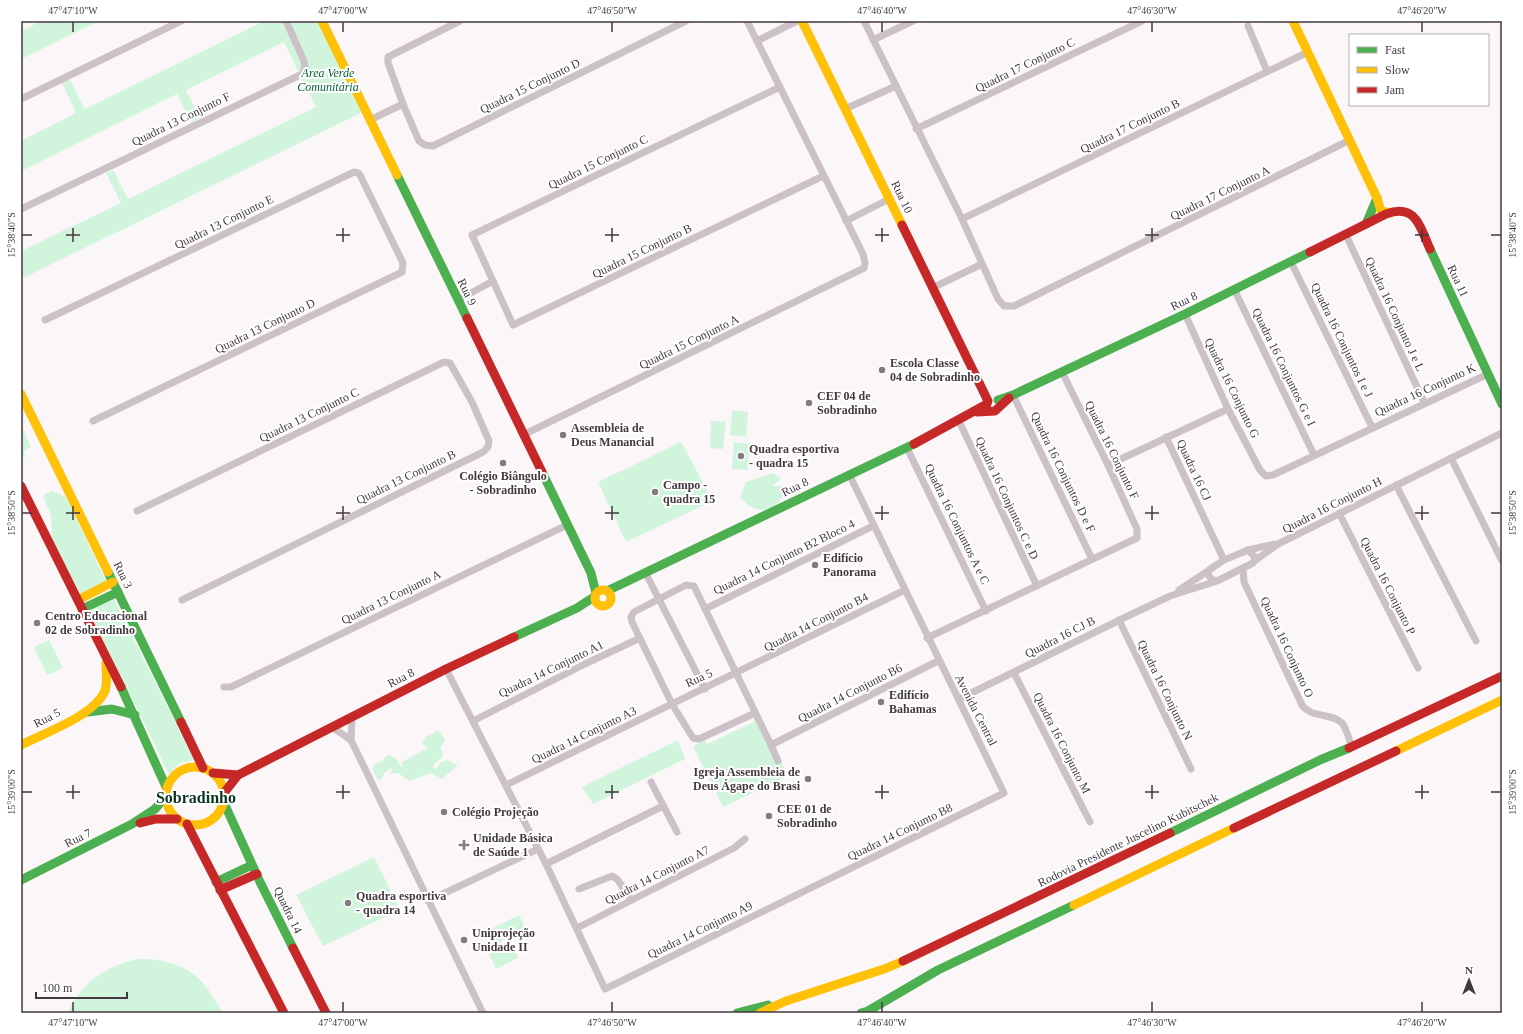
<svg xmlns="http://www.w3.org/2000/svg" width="1523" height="1034" viewBox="0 0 1523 1034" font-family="Georgia,serif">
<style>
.green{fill:#d1f5dc}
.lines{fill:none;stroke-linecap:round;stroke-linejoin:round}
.street{stroke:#cbc1c6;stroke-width:7}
.fast{stroke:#4caf50;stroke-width:9}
.slow{stroke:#ffc107;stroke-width:9}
.jam{stroke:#c62828;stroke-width:9}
.ticks{fill:none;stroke:#43393e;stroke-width:1.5}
.poi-dot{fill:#837b7f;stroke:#fff;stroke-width:1.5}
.labels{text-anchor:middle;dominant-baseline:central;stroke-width:4;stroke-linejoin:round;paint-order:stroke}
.street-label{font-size:12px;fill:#43393e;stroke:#fff}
.park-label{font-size:12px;font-style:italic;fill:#095f35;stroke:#fff}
.poi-label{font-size:12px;font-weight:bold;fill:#43393e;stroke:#fff;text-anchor:start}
.district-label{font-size:16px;font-weight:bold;fill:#0d341e;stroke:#fff}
.neatline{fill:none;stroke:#43393e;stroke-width:1.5}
.ticks-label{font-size:10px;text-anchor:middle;fill:#43393e}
</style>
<rect width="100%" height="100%" fill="#fbf6f8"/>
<g class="green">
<polygon points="41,21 99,21 21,59 21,31"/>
<polygon points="264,21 322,21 365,111 23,278 21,273 21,251 121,203 106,173 113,170 128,199 316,107 300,74 304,68 298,71 284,42 186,90 200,118 192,123 177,94 21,171 21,141 76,113 62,83 70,80 85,109"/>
<polygon points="21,404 24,412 22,427 31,447 24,451 25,458 21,457"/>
<polygon points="732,410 748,412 746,437 730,435"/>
<polygon points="711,421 726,422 723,449 710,448"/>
<polygon points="681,442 713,501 626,542 598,482"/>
<polygon points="734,442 750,444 747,470 732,469"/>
<path d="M773,473L781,479L772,486H786C781,512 756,518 740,497L746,482Z"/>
<polygon points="52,491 66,497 106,581 81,594 52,542 51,515 44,499 45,494"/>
<polygon points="113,597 194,760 180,763 169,774 89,611"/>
<polygon points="49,640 63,668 47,675 34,647"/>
<polygon points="753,716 761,719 788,776 723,807 693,746 705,740 707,744 754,722"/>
<polygon points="438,730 445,739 440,749 443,751 443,756 433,766 436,769 440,763 447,760 458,765 442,779 431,773 410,781 398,773 390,774 393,770 391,768 384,773 382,779 378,780 372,769 375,764 382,761 388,755 395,758 402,768 402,762 428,748 422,743 426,737"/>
<polygon points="678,740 685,759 593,804 582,787"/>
<polygon points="374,857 400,910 323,946 296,895"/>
<polygon points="519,915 526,929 497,943 491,929"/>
<polygon points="511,943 518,958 496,969 489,954"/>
<path d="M137,959C161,958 187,964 204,984C211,993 217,1004 223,1013H68C80,983 107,966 137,959Z"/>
</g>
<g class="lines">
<g class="street">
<polyline points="460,21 388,57 388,63 403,104 419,141 425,145 433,146 686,21"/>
<polyline points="864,21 962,219 998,299 1004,306 1014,306 1350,140"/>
<polyline points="1248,26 1267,71"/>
<polyline points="873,40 913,21"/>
<polyline points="757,41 797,21"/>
<polyline points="780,87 472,235 513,325 823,176"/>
<polyline points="21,99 181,21"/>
<polyline points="845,109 896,86"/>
<polyline points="370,120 403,104"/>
<polyline points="916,129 1142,21"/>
<polyline points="21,209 302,74 305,68 304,61 286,21"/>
<polyline points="962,219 1308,52"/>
<polyline points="846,221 889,199"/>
<polyline points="1346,235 1424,402"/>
<polyline points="1291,262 1372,427"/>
<polyline points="932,288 982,264"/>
<polyline points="1234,289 1314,455"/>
<polyline points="458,300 493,281"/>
<polyline points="1185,314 1228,409 1260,470 1266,476 1273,475 1488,374"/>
<polyline points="45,320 354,172 358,173 360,175 403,263 402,272 93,421"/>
<polyline points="1013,395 1092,559"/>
<polyline points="958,419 1037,586"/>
<polyline points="523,435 864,268 865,263 863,254 747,21"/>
<polyline points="1166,437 1224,560"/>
<polyline points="907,448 986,611"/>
<polyline points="1451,458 1502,561"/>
<polyline points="1108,465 1228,409"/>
<polyline points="1396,485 1476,641"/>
<polyline points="137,511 444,362 450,363 472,402 489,441 488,447 483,452 182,600"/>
<polyline points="1339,513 1418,668"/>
<polygon points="1248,550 1255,557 1253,563 1217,581 1211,579 1208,574 1209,570 1224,560"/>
<polyline points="1248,550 1275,544"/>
<polyline points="1256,560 1278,544 1502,433"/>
<path d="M1243,568L1244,582L1302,705C1312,719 1331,712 1342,723C1347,729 1349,740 1352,747"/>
<polyline points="645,572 705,689"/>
<polyline points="1179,590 1208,571"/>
<polyline points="705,609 873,526"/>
<polyline points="1119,620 1191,769"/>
<polyline points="927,638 1137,538 1137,529 1108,465 1062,372"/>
<polyline points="446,669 546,864 605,989 1004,793 849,474"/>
<polyline points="1014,673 1090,822"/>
<polyline points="224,687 231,687 567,525"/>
<polyline points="959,699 1132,614 1170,596 1214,582"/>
<polyline points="755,713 699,739 693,738 672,704 632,622 631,617 634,612 686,585 694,586 771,745 778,761"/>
<polyline points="473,721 585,664 640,638"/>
<polyline points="332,727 351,740"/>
<polyline points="351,740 483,1013"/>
<polyline points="351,740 352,716"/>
<polyline points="771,745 938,661"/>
<polyline points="651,782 677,832"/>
<polyline points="506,785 905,590"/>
<polyline points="546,864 663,806"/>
<polyline points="579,889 612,876 617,879 631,899"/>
<polyline points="428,901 538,849"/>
<polyline points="577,928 734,848 745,839"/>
</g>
<g class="fast">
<polyline points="397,175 467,318"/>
<polyline points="1366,224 1377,198"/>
<polyline points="1430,249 1502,404"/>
<polyline points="998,400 1013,395 1185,314 1310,252"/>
<polyline points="542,472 591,573 596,593"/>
<polyline points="108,572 181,722"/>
<polyline points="607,591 914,444"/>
<polyline points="82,609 118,592"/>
<polyline points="514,637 577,608 594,597"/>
<polyline points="121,687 167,789"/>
<polyline points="88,712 112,709 135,715"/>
<polyline points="224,803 260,882 293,948"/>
<polyline points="1170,833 1320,760 1349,748"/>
<polyline points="21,880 132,824 155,809 166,796"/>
<polyline points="216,882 252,865"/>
<polyline points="737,1013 768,1005"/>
<polyline points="861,1013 868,1011 938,970 1074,905"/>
</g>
<g class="slow">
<polyline points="322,21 397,175"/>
<polyline points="802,21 902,225"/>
<polyline points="1293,21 1377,198 1381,211 1391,213"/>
<polyline points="21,394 108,572"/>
<circle cx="603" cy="598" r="8"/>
<polyline points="78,600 113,582"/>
<path d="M21,745C44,733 94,716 105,691C108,682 106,671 106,663"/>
<polyline points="1396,751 1502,700"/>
<circle cx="195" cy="796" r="29"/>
<polyline points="1074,905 1234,828"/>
<polyline points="760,1013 786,1001 887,968 903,961"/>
</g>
<g class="jam">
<polyline points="902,225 988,401"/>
<path d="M1310,252L1386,214C1416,203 1420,227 1430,249"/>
<polyline points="467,318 542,472"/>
<polyline points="977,412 995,411 1009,398"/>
<polyline points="914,444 987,404"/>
<polyline points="21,486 121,687"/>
<polyline points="181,722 203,768"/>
<polyline points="1349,748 1502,676"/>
<polyline points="213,773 238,775"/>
<polyline points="224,793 238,775 446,669 514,637"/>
<polyline points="140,823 156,819 177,819"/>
<polyline points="187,824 284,1013"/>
<polyline points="1234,828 1396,751"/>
<polyline points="220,890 257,874"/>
<polyline points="293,948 326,1013"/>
<polyline points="903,961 1170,833"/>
</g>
</g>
<path class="ticks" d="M73,22V32M343,22V32M612,22V32M882,22V32M1152,22V32M1422,22V32M73,228V242M343,228V242M612,228V242M882,228V242M1152,228V242M1422,228V242M22,235H32M66,235H80M336,235H350M605,235H619M875,235H889M1145,235H1159M1415,235H1429M1491,235H1501M73,506V520M343,506V520M612,506V520M882,506V520M1152,506V520M1422,506V520M22,513H32M66,513H80M336,513H350M605,513H619M875,513H889M1145,513H1159M1415,513H1429M1491,513H1501M73,785V799M343,785V799M612,785V799M882,785V799M1152,785V799M1422,785V799M22,792H32M66,792H80M336,792H350M605,792H619M875,792H889M1145,792H1159M1415,792H1429M1491,792H1501M73,1002V1012M343,1002V1012M612,1002V1012M882,1002V1012M1152,1002V1012M1422,1002V1012"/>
<g class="poi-dot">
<circle cx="882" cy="370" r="4"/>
<circle cx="809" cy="403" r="4"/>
<circle cx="563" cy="435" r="4"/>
<circle cx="741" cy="456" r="4"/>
<circle cx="503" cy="463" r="4"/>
<circle cx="655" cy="492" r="4"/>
<circle cx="815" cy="565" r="4"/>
<circle cx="37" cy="623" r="4"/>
<circle cx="881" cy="702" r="4"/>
<circle cx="808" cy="779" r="4"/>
<circle cx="444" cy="812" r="4"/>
<circle cx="769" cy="816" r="4"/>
<path d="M462 839h4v4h4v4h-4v4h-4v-4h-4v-4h4z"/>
<circle cx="348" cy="903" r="4"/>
<circle cx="464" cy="940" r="4"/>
</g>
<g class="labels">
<g class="street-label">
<text transform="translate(1025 65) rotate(-26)">Quadra 17 Conjunto C</text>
<text transform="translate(530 86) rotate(-26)">Quadra 15 Conjunto D</text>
<text transform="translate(181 119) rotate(-26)">Quadra 13 Conjunto F</text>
<text transform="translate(1130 126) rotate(-26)">Quadra 17 Conjunto B</text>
<text transform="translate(598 162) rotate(-26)">Quadra 15 Conjunto C</text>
<text transform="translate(1220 193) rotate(-26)">Quadra 17 Conjunto A</text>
<text transform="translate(902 197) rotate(64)">Rua 10</text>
<text transform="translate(224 222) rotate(-26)">Quadra 13 Conjunto E</text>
<text transform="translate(642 251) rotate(-26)">Quadra 15 Conjunto B</text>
<text transform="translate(1458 281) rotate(65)">Rua 11</text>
<text transform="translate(467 292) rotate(64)">Rua 9</text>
<text transform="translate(1184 301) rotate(-26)">Rua 8</text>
<text transform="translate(1395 314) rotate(65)">Quadra 16 Conjunto J e L</text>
<text transform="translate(265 326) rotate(-26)">Quadra 13 Conjunto D</text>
<text transform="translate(1342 340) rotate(64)">Quadra 16 Conjuntos I e J</text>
<text transform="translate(689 342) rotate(-26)">Quadra 15 Conjunto A</text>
<text transform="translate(1284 367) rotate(64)">Quadra 16 Conjuntos G e I</text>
<text transform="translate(1232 388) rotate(64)">Quadra 16 Conjunto G</text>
<text transform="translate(1425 390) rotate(-25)">Quadra 16 Conjunto K</text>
<text transform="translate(309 415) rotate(-26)">Quadra 13 Conjunto C</text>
<text transform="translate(1112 450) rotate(64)">Quadra 16 Conjunto F</text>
<text transform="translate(1194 470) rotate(65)">Quadra 16 CJ</text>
<text transform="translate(1063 472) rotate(64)">Quadra 16 Conjuntos D e F</text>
<text transform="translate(406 477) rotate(-26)">Quadra 13 Conjunto B</text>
<text transform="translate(795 487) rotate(-26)">Rua 8</text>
<text transform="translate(1007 498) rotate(65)">Quadra 16 Conjuntos C e D</text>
<text transform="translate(1332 505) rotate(-27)">Quadra 16 Conjunto H</text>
<text transform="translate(957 524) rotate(64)">Quadra 16 Conjuntos A e C</text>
<text transform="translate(784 557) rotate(-26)">Quadra 14 Conjunto B2 Bloco 4</text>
<text transform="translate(123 575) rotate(64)">Rua 3</text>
<text transform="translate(1388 586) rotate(63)">Quadra 16 Conjunto P</text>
<text transform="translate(391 597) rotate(-26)">Quadra 13 Conjunto A</text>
<text transform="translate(816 622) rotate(-27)">Quadra 14 Conjunto B4</text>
<text transform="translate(1060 637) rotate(-27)">Quadra 16 CJ B</text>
<text transform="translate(1287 647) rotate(65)">Quadra 16 Conjunto O</text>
<text transform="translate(551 669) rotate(-26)">Quadra 14 Conjunto A1</text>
<text transform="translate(401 678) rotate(-27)">Rua 8</text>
<text transform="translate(699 678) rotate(-25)">Rua 5</text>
<text transform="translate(1165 690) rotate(64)">Quadra 16 Conjunto N</text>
<text transform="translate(850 693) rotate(-27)">Quadra 14 Conjunto B6</text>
<text transform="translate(976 710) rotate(63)">Avenida Central</text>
<text transform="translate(47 718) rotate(-27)">Rua 5</text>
<text transform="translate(584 735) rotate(-26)">Quadra 14 Conjunto A3</text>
<text transform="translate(1062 743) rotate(63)">Quadra 16 Conjunto M</text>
<text transform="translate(900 832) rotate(-26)">Quadra 14 Conjunto B8</text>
<text transform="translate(78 838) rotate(-26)">Rua 7</text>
<text transform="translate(1128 840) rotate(-26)">Rodovia Presidente Juscelino Kubitschek</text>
<text transform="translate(657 875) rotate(-27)">Quadra 14 Conjunto A7</text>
<text transform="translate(288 910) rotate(64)">Quadra 14</text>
<text transform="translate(700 930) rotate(-26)">Quadra 14 Conjunto A9</text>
</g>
<g class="park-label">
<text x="328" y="73">Area Verde<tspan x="328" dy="14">Comunitária</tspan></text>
</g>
<g class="poi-label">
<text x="890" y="363">Escola Classe<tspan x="890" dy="14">04 de Sobradinho</tspan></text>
<text x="817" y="396">CEF 04 de<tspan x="817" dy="14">Sobradinho</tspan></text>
<text x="571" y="428">Assembleia de<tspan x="571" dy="14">Deus Manancial</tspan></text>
<text x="749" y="449">Quadra esportiva<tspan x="749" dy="14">- quadra 15</tspan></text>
<text x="503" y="476" text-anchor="middle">Colégio Biângulo<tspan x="503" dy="14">- Sobradinho</tspan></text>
<text x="663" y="485">Campo -<tspan x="663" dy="14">quadra 15</tspan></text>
<text x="823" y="558">Edifício<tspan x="823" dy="14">Panorama</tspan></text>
<text x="45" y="616">Centro Educacional<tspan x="45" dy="14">02 de Sobradinho</tspan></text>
<text x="889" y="695">Edifício<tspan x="889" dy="14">Bahamas</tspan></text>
<text x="800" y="772" text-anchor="end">Igreja Assembleia de<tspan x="800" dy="14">Deus Ágape do Brasi</tspan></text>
<text x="777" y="809">CEE 01 de<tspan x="777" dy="14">Sobradinho</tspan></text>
<text x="452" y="812">Colégio Projeção</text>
<text x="473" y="838">Unidade Básica<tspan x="473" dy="14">de Saúde 1</tspan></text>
<text x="356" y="896">Quadra esportiva<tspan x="356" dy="14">- quadra 14</tspan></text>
<text x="472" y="933">Uniprojeção<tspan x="472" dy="14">Unidade II</tspan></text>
</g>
<g class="district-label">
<text x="196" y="797">Sobradinho</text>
</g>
</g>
<rect width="1523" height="1034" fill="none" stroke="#ffffff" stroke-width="44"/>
<rect x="1349" y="34" width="140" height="72" fill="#ffffff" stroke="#b4b0b2"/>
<rect x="1357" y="47" width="20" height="6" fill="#4caf50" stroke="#b4b0b2"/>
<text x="1385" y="54" font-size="12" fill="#43393e">Fast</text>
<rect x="1357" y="67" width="20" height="6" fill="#ffc107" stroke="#b4b0b2"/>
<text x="1385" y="74" font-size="12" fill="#43393e">Slow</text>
<rect x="1357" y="87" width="20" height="6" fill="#c62828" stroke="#b4b0b2"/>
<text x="1385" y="94" font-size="12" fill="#43393e">Jam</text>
<g transform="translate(1469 980)" stroke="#ffffff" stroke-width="3" paint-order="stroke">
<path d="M0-3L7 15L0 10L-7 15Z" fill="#43393e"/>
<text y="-6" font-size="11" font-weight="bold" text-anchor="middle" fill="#43393e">N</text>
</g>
<path d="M36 992v6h91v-6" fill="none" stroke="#43393e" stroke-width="2"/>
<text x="42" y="992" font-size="12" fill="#43393e" stroke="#ffffff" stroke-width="3" paint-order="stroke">100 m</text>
<rect x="22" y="22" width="1479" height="990" class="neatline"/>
<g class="ticks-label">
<text x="73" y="14">47°47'10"W</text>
<text x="343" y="14">47°47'00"W</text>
<text x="612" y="14">47°46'50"W</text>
<text x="882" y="14">47°46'40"W</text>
<text x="1152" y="14">47°46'30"W</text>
<text x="1422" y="14">47°46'20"W</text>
<text transform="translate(11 235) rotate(-90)" y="4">15°38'40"S</text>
<text transform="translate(1512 235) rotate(-90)" y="4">15°38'40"S</text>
<text transform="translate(11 513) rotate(-90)" y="4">15°38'50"S</text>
<text transform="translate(1512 513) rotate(-90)" y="4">15°38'50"S</text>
<text transform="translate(11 792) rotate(-90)" y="4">15°39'00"S</text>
<text transform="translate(1512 792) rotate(-90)" y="4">15°39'00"S</text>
<text x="73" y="1026">47°47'10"W</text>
<text x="343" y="1026">47°47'00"W</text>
<text x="612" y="1026">47°46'50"W</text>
<text x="882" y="1026">47°46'40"W</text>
<text x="1152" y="1026">47°46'30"W</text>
<text x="1422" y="1026">47°46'20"W</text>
</g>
</svg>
